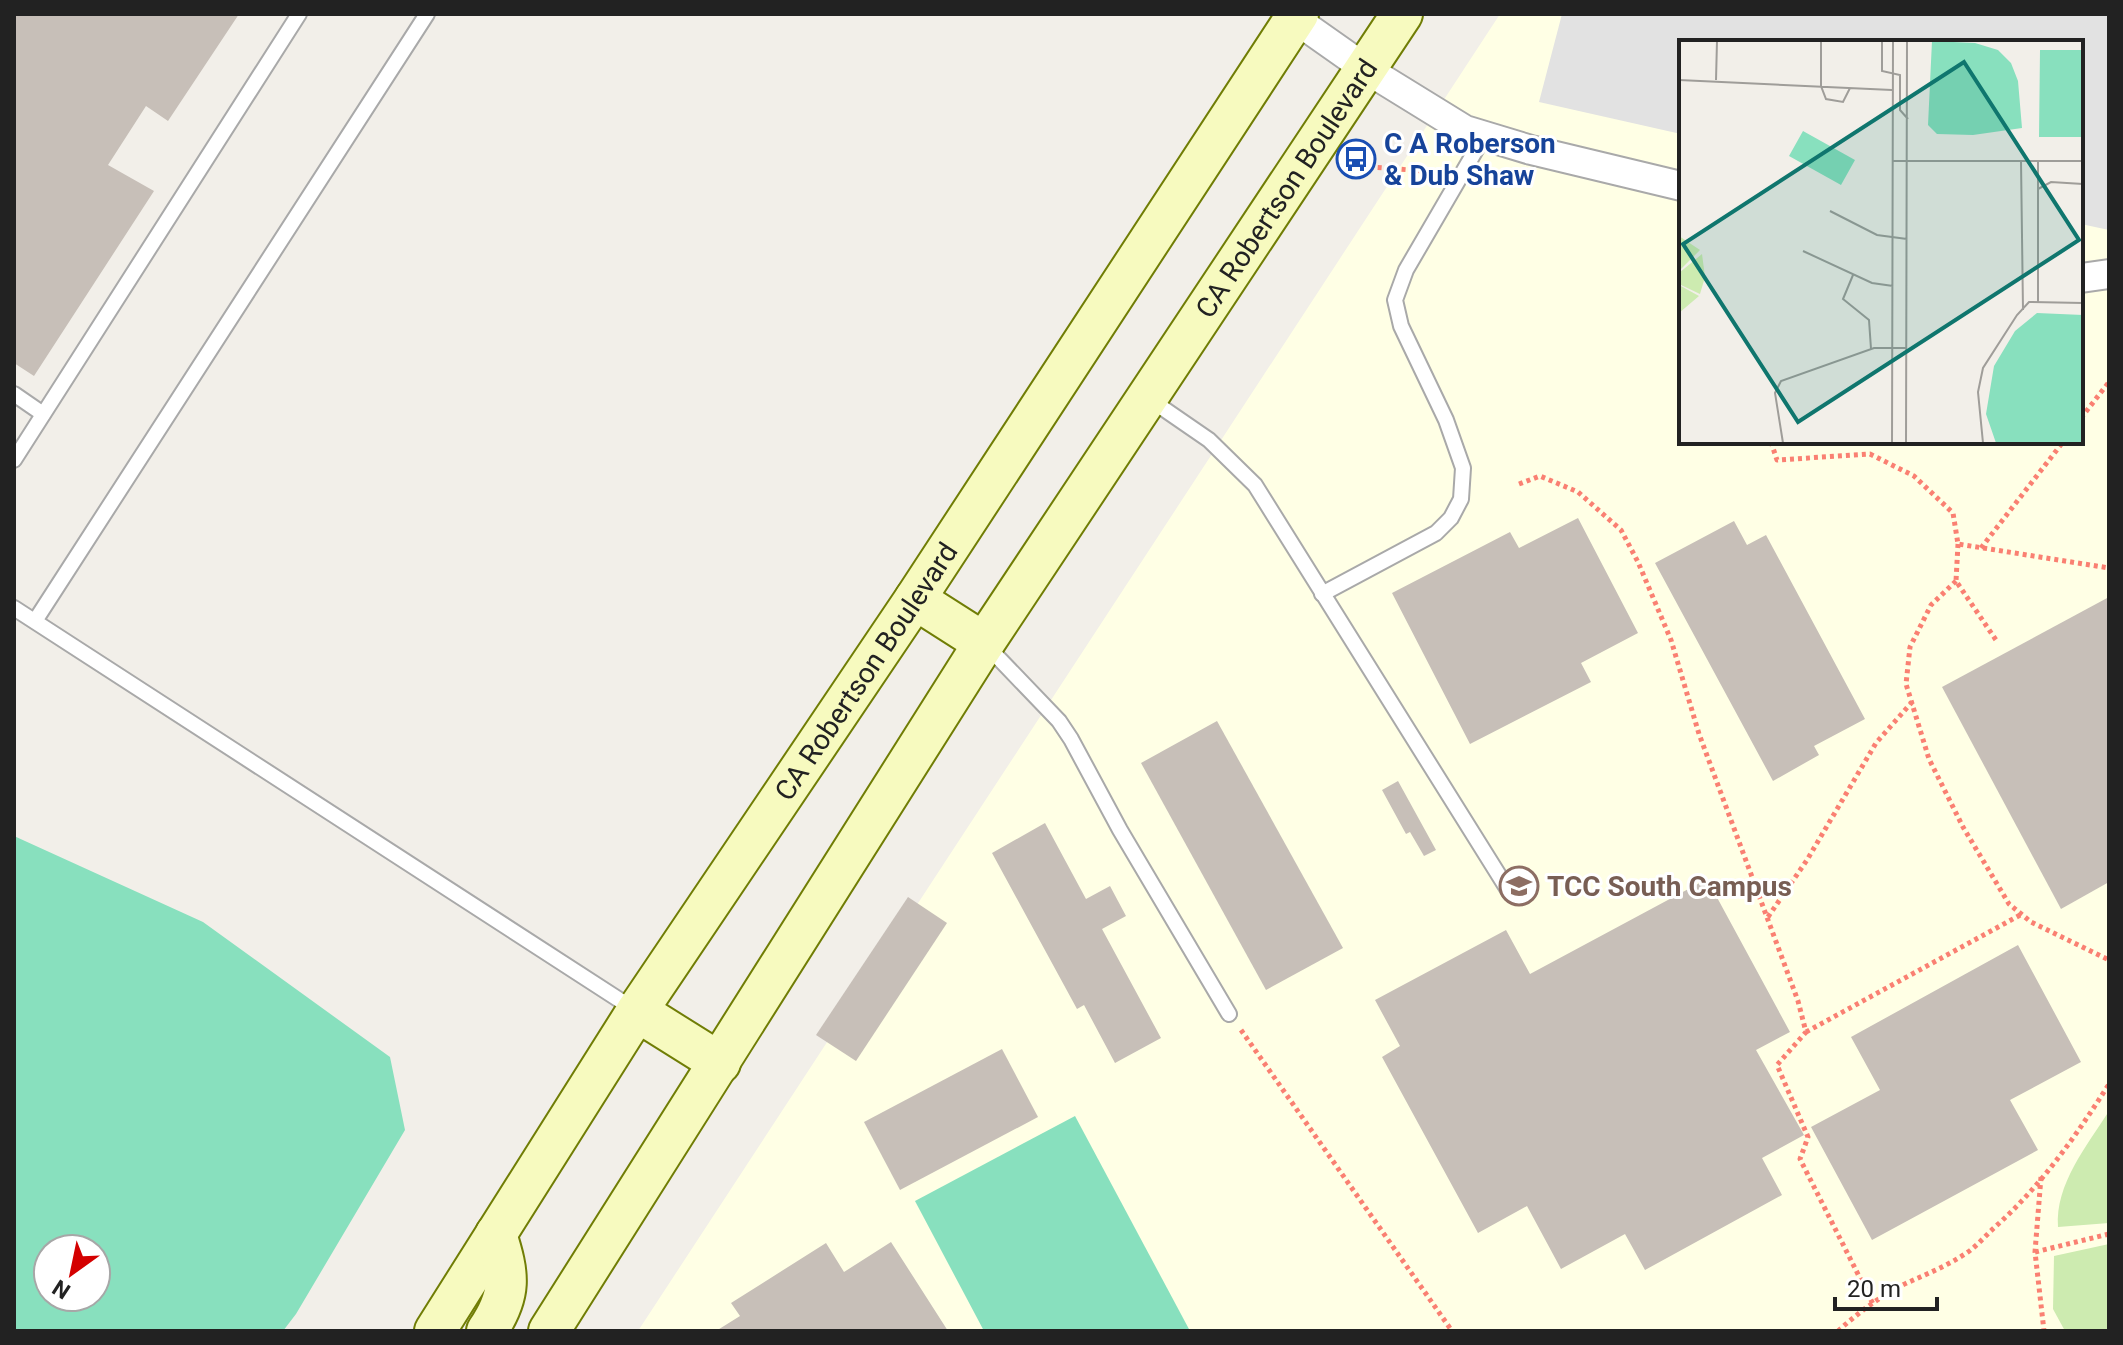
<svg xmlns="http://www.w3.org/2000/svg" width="2123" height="1345" viewBox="0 0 2123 1345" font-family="Roboto,sans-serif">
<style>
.education{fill:#ffffe5;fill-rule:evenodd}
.grass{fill:#cdebb0}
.pitch{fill:#88e0be;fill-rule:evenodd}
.parking{fill:#e2e2e2}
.building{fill:#c7bfb8}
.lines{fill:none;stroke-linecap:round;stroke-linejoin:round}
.lane-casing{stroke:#a9a9a9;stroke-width:18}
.street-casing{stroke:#a9a9a9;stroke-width:32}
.secondary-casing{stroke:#707d05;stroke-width:44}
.path{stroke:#fa8072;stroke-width:5;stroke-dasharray:4 4;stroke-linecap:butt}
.lane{stroke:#fff;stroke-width:14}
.street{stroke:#fff;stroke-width:28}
.secondary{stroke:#f7fabf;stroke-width:40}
.labels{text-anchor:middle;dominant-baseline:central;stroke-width:6;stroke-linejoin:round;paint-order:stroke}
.transit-label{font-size:28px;font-weight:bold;fill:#164399;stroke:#fff;text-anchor:start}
.street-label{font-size:28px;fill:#222;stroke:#fff}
.education-label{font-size:28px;font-weight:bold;fill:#785e54;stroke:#fff;text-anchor:start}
.inset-road{fill:none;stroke:#9f9d99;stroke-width:2}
.view{fill:#0f766e;fill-opacity:0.15;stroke:#0f766e;stroke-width:4}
.inset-edge{fill:none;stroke:#222;stroke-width:4}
</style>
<rect width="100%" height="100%" fill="#f2efe9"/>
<path class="education" d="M1500,14H2109V1331H638ZM1681,42H2081V442H1681Z"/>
<g class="grass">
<path d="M2109,1111V1223L2058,1227C2055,1184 2087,1146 2109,1111Z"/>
<polygon points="2109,1244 2109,1331 2065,1331 2053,1309 2054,1256"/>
</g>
<g class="pitch">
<path d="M14,836L203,922L390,1057L405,1130L296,1314L283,1331H14ZM48,1249H96V1297H48Z"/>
<polygon points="1075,1116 1190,1331 984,1331 915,1201"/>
</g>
<polygon class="parking" points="1562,14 2109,14 2109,230 2081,224 2081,42 1681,42 1681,134 1539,102"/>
<g class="building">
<polygon points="14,14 239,14 168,121 146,106 108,165 154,191 34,376 14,363"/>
<polygon points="1578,518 1638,633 1581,663 1591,682 1470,744 1392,593 1510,532 1519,548"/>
<polygon points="1734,521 1747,545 1766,535 1865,719 1814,746 1819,755 1773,781 1655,563"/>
<polygon points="2109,597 2109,882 2061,909 1942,687"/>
<polygon points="1217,721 1343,948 1266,990 1141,763"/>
<polygon points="1398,781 1436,850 1424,856 1410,832 1406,834 1382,790"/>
<polygon points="1045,823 1086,899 1110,886 1126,916 1102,929 1161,1038 1115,1063 1084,1005 1077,1009 992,853"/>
<polygon points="1707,879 1790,1032 1756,1050 1804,1135 1762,1158 1782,1195 1645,1270 1625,1234 1561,1269 1527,1206 1478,1233 1382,1057 1400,1046 1375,1000 1506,930 1530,974"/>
<polygon points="908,897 947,923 856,1061 816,1035"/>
<polygon points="2018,945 2081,1062 2010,1100 2038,1150 1872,1240 1811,1127 1880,1090 1851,1037"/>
<polygon points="1002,1049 1038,1117 900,1190 864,1122"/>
<polygon points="891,1242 948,1331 716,1331 740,1316 731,1303 826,1243 844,1272"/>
</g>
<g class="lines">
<defs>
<g id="lane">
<polyline points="14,394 43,414"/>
<polyline points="1148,398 1209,440 1255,485 1510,893"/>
<polyline points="14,460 299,14"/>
<polyline points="1322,594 1436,533 1451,518 1461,499 1463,468 1446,420 1401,326 1395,300 1406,270 1484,136"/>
<polyline points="14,608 635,1010"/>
<polyline points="35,621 427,14"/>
<polyline points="987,646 1059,721 1071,739 1120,830 1229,1014"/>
</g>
<g id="street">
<polyline points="1295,19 1366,69 1465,130 1531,150 1681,186"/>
<polyline points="2081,278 2109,274"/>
</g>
<g id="secondary">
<polyline points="915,599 984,643"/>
<polyline points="637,1011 720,1063"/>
<path id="s1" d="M435,1331L637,1011L915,599L1298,14"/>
<path d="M487,1331C512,1294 509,1275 496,1234"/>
<path id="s2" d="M549,1331L984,643L1402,14"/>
</g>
</defs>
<use href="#lane" class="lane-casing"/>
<use href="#street" class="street-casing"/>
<use href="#secondary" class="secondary-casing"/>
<g class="path">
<polyline points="1347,167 1348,165 1435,172"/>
<polyline points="1489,177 1511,179"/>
<polyline points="2081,418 2109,382"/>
<polyline points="1771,442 1777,460 1870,454 1914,476 1953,513 1958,544 2109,568"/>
<polyline points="1519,484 1540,476 1578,492 1621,530 1638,562 1671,640 1699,734 1798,1001 1806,1032 1777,1065 1808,1137 1800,1159 1873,1304"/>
<polyline points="1958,544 1956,581 1998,643"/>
<polyline points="1981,548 2063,442"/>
<polyline points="1956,581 1931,605 1910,647 1906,684 1929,759 1963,827 2009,904 2031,922 2109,960"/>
<polyline points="1768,917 1807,860 1876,743 1912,702"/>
<polyline points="1241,1030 1452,1331"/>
<polyline points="1806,1032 2022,914"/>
<polyline points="2041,1177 2035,1252 2044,1331"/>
<polyline points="2035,1252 2109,1234"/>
<path d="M1838,1331C1859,1312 1883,1294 1909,1282C1929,1273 1949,1265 1968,1252C1978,1245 1986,1235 1995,1227C2041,1186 2076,1136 2109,1084"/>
</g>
<use href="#lane" class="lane"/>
<use href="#street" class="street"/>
<use href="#secondary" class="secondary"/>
</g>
<defs>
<symbol id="bus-ring" viewBox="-11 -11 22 22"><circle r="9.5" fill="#fff" stroke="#1a4fb4" stroke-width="1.5"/><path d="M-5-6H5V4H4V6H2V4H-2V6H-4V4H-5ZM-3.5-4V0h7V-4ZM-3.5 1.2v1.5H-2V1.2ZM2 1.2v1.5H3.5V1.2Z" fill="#1a4fb4"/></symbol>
<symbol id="university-ring" viewBox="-11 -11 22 22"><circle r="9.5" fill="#fff" stroke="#8d6e63" stroke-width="1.5"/><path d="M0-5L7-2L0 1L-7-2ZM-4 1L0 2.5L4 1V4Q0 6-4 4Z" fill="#8d6e63"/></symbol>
</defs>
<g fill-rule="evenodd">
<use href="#bus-ring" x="1334" y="137" width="44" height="44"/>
<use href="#university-ring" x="1497" y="864" width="44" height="44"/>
</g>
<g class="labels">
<g class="transit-label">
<text x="1384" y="143">C A Roberson<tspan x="1384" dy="32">&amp; Dub Shaw</tspan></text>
</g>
<g class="street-label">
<text stroke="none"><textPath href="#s2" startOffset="1360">CA Robertson Boulevard</textPath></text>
<text stroke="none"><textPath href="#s1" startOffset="788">CA Robertson Boulevard</textPath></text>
</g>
<g class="education-label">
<text x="1547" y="886">TCC South Campus</text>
</g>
</g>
<g transform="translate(1679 40)">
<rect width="404" height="404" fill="#f2efe9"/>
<path d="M0,196L21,210L0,231ZM23,214L26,237L21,254L0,244V233ZM0,245L20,256L0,273Z" fill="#cdebb0"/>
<path d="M253,1L296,3L319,10L332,23L339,41L343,88L294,95L258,94L249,85ZM361,10H404V97H360ZM124,91L176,120L162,145L110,116ZM358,273L404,275V403H317L307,374L315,326L336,291Z" fill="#88e0be"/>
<path class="inset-road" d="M142,1V46L147,59L164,62L171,48M203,1V31L221,35V70L229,79M0,40L213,50M37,40L38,1M214,121H404M342,121L344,270M359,121V263M359,149L372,142L404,144M151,171L198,195L228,199M124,211L193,243L214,246M174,235L164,259L190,280L192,309M104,403L96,353L102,341L195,308H227M213,403L214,1M227,403L228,1M304,403L299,352L304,328L338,275L350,262L404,263"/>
<path class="view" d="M285,22L400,200L119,382L4,204Z"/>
<rect width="404" height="404" class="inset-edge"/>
</g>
<rect width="2123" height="1345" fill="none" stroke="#222222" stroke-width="32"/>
<g transform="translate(72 1273) rotate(213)"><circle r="38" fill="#ffffff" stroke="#a7a7a7" stroke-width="2"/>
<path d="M0-6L14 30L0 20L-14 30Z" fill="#d40000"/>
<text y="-12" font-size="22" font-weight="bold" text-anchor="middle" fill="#222222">N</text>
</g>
<path d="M1835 1297v12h102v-12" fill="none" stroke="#222222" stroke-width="4"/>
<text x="1847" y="1297" font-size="24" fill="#222222" stroke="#ffffff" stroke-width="6" paint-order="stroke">20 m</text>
</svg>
